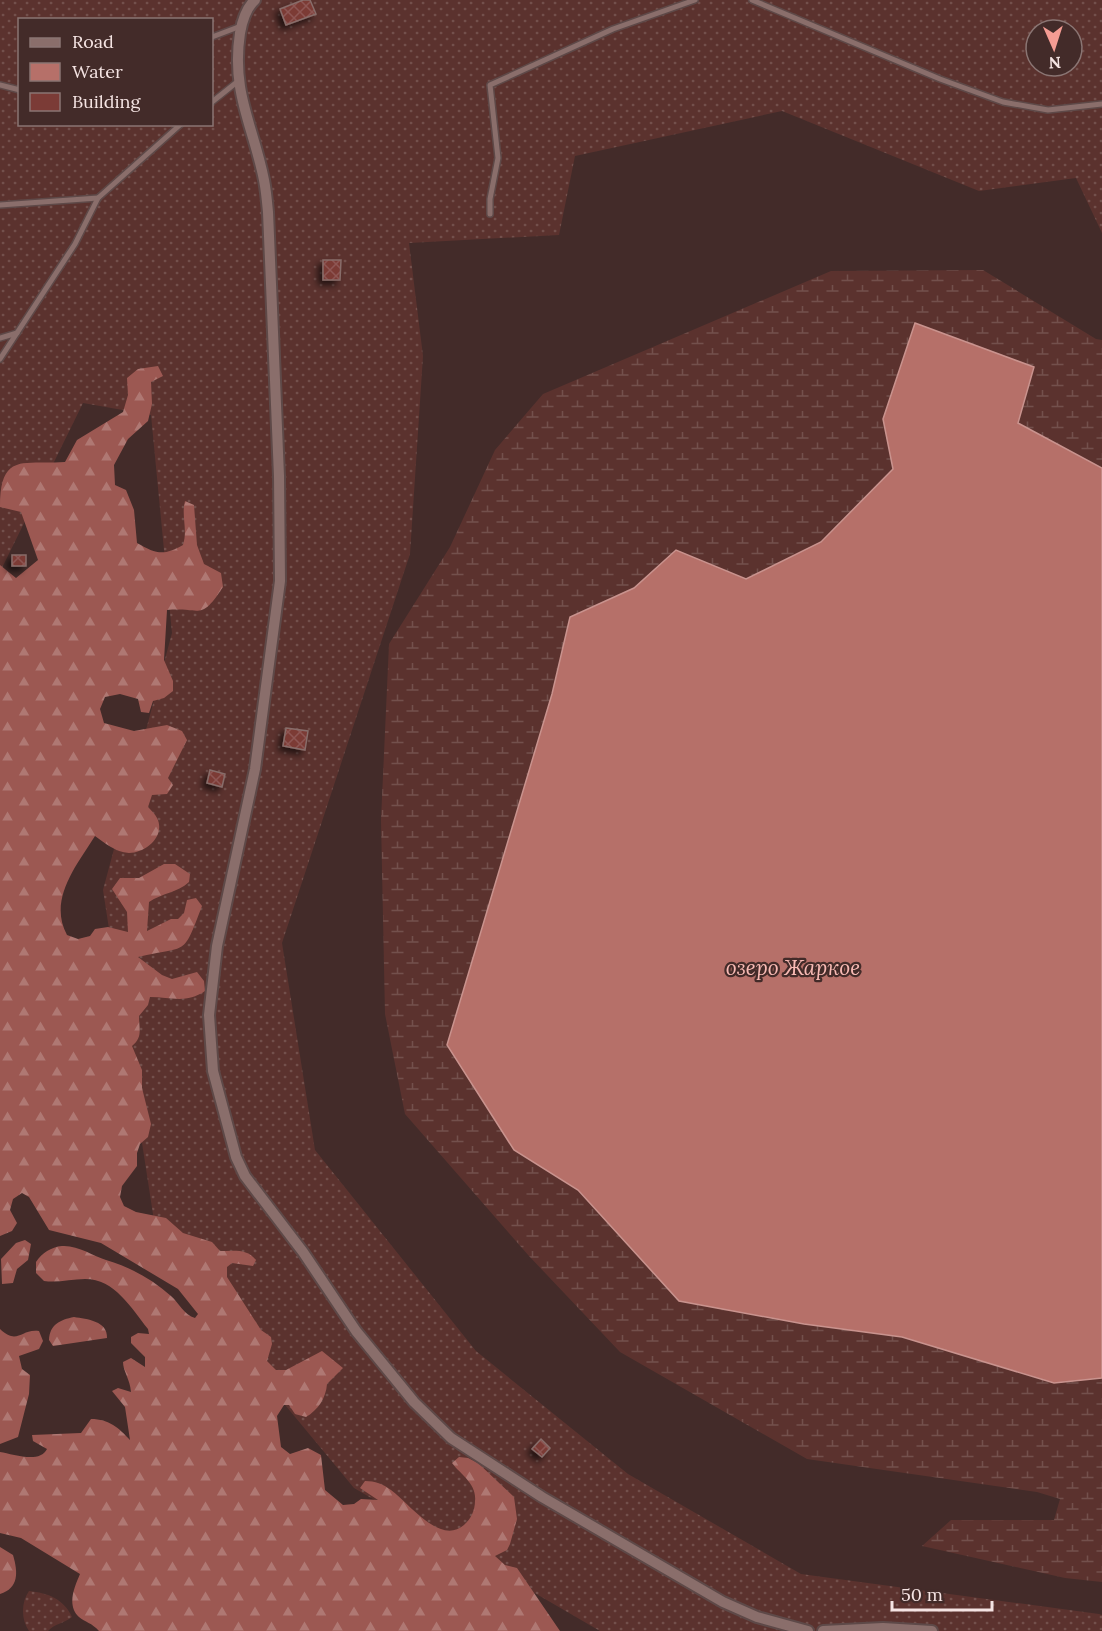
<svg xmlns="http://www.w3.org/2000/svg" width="1102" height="1631" viewBox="0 0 1102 1631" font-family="Lora,serif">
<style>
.grass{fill:url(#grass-dots);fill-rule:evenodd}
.forest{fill:url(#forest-firs)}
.wetland{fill:url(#wetland-marsh)}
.water{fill:#b67069;stroke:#c9938e;stroke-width:1.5}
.building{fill:url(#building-cross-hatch);stroke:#886d6a;stroke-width:1.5;filter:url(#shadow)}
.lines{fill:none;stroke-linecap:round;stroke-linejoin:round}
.service-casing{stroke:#5e4948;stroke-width:8}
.minor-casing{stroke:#5e4948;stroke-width:14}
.service{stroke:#8a6e6b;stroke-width:5}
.minor{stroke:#8a6e6b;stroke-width:10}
.labels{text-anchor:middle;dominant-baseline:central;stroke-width:4.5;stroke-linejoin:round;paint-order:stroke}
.water-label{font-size:21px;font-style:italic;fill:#f9bbb5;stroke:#432b29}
</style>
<defs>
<pattern id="grass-dots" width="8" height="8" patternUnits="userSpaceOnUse" patternTransform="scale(1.5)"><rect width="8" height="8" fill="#5b322e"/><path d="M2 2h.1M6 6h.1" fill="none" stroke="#73504c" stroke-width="1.8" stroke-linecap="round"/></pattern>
<pattern id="forest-firs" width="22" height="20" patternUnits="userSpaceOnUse" patternTransform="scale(1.5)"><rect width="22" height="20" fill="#9c5852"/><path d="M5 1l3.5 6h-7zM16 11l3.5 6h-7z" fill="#af7873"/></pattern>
<pattern id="wetland-marsh" width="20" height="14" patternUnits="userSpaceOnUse" patternTransform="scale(1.5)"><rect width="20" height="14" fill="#5b322e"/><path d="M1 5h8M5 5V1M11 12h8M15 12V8" fill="none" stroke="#73504c"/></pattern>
<pattern id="building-cross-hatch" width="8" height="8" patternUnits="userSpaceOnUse" patternTransform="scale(1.5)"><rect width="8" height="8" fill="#7b3b36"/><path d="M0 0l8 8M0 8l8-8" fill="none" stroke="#8e5753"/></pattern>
<filter id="shadow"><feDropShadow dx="-4.5" dy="4.5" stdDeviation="3" flood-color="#0009"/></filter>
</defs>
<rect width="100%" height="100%" fill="#432b29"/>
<g class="grass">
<path d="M0,0H1102V233L1076,178L979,191L782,111L575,156L559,235L409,243L423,356L410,554L282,943L315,1150L476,1351L628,1474L801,1574L1099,1614L1102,1615V1631H600L354,1488L159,1253L103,890L172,633L151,415L83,403L0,572ZM20,20H212V124H20ZM1036,30H1072V66H1036Z"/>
<path d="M29,1591C48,1593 64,1599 72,1617C63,1624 55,1623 48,1631H29C21,1620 21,1602 29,1591Z"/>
</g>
<g class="forest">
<path d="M158,366L163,376L151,382L152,404L148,421L128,439L114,465L115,485L126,490L134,510L137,543C156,554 164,556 183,545C188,529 181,516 185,501L194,505L197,545L204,564L221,573L223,587C200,622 202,607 167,610L164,660L173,681V691L164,698L153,701L149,713L141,712L138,699L120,694L105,697L100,709L104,723L134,731L167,725L182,731L187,740L168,778L173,785L167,794L152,795L148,807C151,810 155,814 157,818C166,836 146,853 129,853C115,852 105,843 95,836C76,866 48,900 67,935L78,939L90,936L95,929L108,927L128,932L127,912L112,889L120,878H139L164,864H175L190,874L189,882C177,893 162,893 149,902L147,931L171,919H178L184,913L187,900L196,898L202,906C182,958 189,945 138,957L162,975L172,979L197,972L204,981L205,991C186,1004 171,997 150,997L148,1005L139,1016C139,1029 143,1037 132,1046L142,1070V1088L151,1124L148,1137L140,1144L137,1153V1166L122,1186L120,1197L124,1206L136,1212L166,1218L183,1233L212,1242L220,1251C233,1251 247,1248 256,1260L253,1266L232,1263L227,1267V1277L261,1330L271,1337L272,1344L267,1361L276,1370H286L322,1351L343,1368L327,1384C326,1398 318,1410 306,1417L295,1414L289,1405H284L277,1416L281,1447L290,1454L308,1448L321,1455L325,1490L343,1505L354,1504L361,1499L378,1500L360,1488L365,1481C375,1481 383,1484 391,1490C409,1503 440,1546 464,1525C471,1519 475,1510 475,1501C477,1484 461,1475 452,1463L459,1457L468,1458L478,1463L514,1497L517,1519L510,1544L507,1550L495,1556L505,1565L517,1568L560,1631H99C92,1623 85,1622 79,1617C66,1605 75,1586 80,1574L21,1538L0,1533V1452C13,1454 40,1464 47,1449L33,1441L32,1435L81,1433L91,1419C109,1419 119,1428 130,1440L125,1407L112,1391L118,1388L131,1392C130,1379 123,1371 123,1362L131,1358L145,1367V1357L131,1343V1337L138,1333L149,1334L148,1329C131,1308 115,1279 85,1279C71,1279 58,1283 44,1281L36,1273V1262C42,1253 51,1247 62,1246C78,1245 93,1256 106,1260C130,1267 152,1279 171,1296C179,1303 184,1315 195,1318L198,1314L178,1289L101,1243L49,1230L29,1197L22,1193L13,1199L10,1210L17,1223L12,1231L0,1236V565L16,578L38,560L21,512L0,507C0,452 23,465 65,462L77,440L123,412L128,395L127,378L138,369Z"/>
<polygon points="25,1240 31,1244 28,1260 17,1269 13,1283 2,1284 1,1259 16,1243"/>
<path d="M0,1303V1329C18,1346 21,1328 39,1331L43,1341L39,1349L19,1356L22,1369L30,1375L29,1394L18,1437L0,1444Z"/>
<path d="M74,1317C87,1319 108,1321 107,1338L53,1346L49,1340C50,1324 60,1320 74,1317Z"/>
<path d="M0,1547L13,1555C18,1572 19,1588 0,1594Z"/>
</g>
<polygon class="wetland" points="983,270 1096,339 1102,340 1102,468 1018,423 883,419 893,469 821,542 746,579 676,550 634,588 570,617 552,694 514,1150 578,1190 679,1301 804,1324 902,1337 1054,1383 1102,1378 1102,1582 1065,1578 922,1546 951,1520 1054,1520 1060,1499 1037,1492 807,1459 620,1352 529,1256 405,1114 385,1014 381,820 389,644 450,547 495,450 543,394 831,271"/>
<polygon class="water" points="915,323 1034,367 1018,423 1102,468 1102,1378 1054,1383 902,1337 804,1324 679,1301 578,1190 514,1150 447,1045 552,694 570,617 634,588 676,550 746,579 821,542 893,469 883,419"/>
<g class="building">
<polygon points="303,0 310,0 316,14 286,25 280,9"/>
<polygon points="323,260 341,260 340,280 323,280"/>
<rect x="12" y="555" width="14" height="11"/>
<polygon points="286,728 308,731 305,750 283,746"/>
<polygon points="210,770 225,774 222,787 207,783"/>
<polygon points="541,1439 550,1448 542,1457 532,1449"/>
</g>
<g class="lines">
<defs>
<g id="service">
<polyline points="752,0 940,79 1003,102 1048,110 1102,104"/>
<polyline points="212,37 241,26"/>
<polyline points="0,85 20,90"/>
<polyline points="212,102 237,82"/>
<polyline points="0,205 98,198"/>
<polyline points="490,214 490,199 498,158 490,85 613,29 695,0"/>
<polyline points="0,338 17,333"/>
<polyline points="0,359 75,244 98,198 181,124"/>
</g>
<g id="minor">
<path d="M255,0C246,8 242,22 240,33C231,92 253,125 264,180C266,190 267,201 268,212L279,476L280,581L255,769L217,946L209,1015L213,1071L236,1157L245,1176L303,1252L356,1331L414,1402L451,1438L542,1497L723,1602L757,1617L808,1631"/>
<polyline points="823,1631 883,1628 932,1631"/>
</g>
</defs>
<use href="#service" class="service-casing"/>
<use href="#minor" class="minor-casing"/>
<use href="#service" class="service"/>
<use href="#minor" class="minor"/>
</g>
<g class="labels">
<g class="water-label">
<text x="793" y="967">озеро Жаркое</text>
</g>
</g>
<rect x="18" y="18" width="195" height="108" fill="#432b29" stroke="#8a7573" stroke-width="1.5"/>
<rect x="30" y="38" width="30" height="9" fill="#8a6e6b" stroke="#8a7573" stroke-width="1.5"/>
<text x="72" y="48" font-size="18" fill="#f5e4e3">Road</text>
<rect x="30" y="63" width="30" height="18" fill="#b67069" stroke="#8a7573" stroke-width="1.5"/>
<text x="72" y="78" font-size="18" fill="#f5e4e3">Water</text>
<rect x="30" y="93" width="30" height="18" fill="#7b3b36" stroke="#8a7573" stroke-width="1.5"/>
<text x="72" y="108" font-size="18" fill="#f5e4e3">Building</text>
<g transform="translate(1054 48) rotate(177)"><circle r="28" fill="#432b29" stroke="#8a7573" stroke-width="1.5"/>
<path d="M0-4.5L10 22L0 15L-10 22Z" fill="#f59c93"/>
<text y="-9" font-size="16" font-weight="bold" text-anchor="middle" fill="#f5e4e3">N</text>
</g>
<path d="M892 1601v9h100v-9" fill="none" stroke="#f5e4e3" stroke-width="3"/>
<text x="901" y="1601" font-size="18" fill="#f5e4e3" stroke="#432b29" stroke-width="4.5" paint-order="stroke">50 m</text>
</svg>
